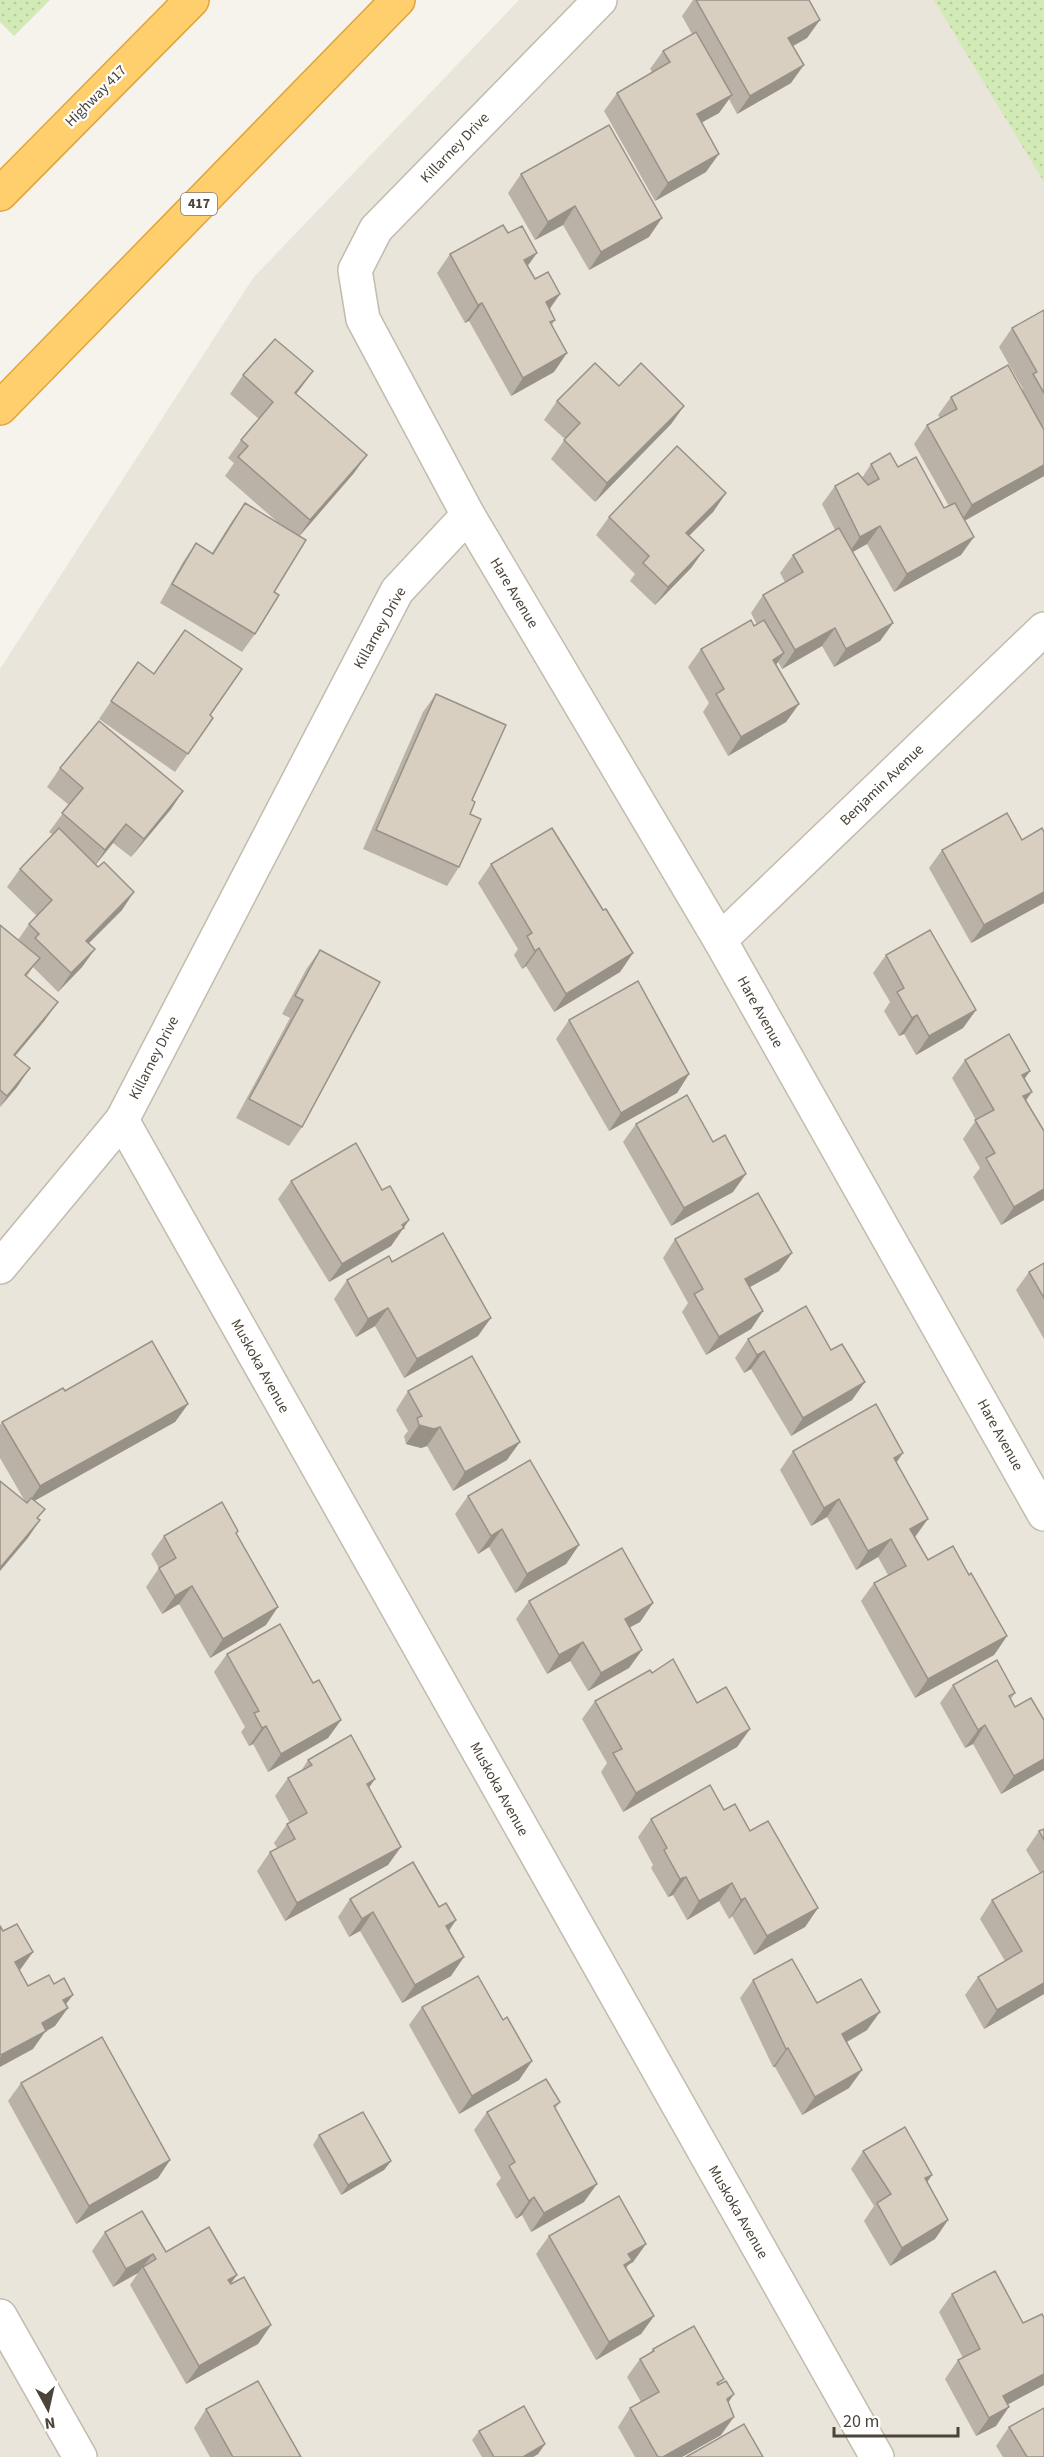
<svg xmlns="http://www.w3.org/2000/svg" width="1044" height="2457" viewBox="0 0 1044 2457" font-family="'Source Sans 3',sans-serif">
<style>
.residential{fill:#eae5da}
.grass{fill:url(#grass-dots)}
.lines{fill:none;stroke-linecap:round;stroke-linejoin:round}
.minor-casing{stroke:#c2bbae;stroke-width:36}
.highway-casing{stroke:#e0a43c;stroke-width:36}
.minor{stroke:#fff;stroke-width:33}
.highway{stroke:#ffcf6e;stroke-width:33}
.wall{fill:#bab2a6}
.shaded-wall{fill:#979187}
.building{fill:#d8cfc1;stroke:#979187;stroke-width:1.5}
.labels{text-anchor:middle;dominant-baseline:central;stroke-width:4.5;stroke-linejoin:round;paint-order:stroke}
.shield{fill:#fff;stroke:#817c74;stroke-width:1.5}
.shield-label{font-size:14px;font-weight:bold;fill:#4b4439}
.street-label{font-size:15px;fill:#4b4439;stroke:#fff}
</style>
<defs>
<pattern id="grass-dots" width="8" height="8" patternUnits="userSpaceOnUse" patternTransform="scale(1.5)"><rect width="8" height="8" fill="#d2eab5"/><path d="M2 2h.1M6 6h.1" fill="none" stroke="#b6ca9c" stroke-width="1.8" stroke-linecap="round"/></pattern>
</defs>
<rect width="100%" height="100%" fill="#f6f3ec"/>
<polygon class="residential" points="519,0 1044,0 1044,2457 0,2457 0,669 253,278"/>
<g class="grass">
<polygon points="0,0 50,0 14,36 0,22"/>
<polygon points="934,0 1044,0 1044,182"/>
</g>
<g class="lines">
<defs>
<g id="minor">
<polyline points="600,0 376,229 355,270 363,319 468,515 720,940 1044,1514"/>
<polyline points="720,940 1044,629"/>
<polyline points="122,1120 877,2457"/>
<polyline points="0,1267 122,1120 397,591 468,515"/>
<polyline points="0,2316 80,2457"/>
</g>
<g id="highway">
<polyline points="0,194 192,0"/>
<polyline points="0,408 398,0"/>
</g>
</defs>
<use href="#minor" class="minor-casing"/>
<use href="#highway" class="highway-casing"/>
<use href="#minor" class="minor"/>
<use href="#highway" class="highway"/>
</g>
<g class="wall">
<polygon points="693,0 809,0 807,38 793,46 791,83 737,114 729,99 719,113 701,123 706,172 655,201 604,111 617,93 652,72 650,69 663,51 692,34 682,16"/>
<polygon points="521,174 649,237 589,270 563,225 535,240 508,193"/>
<polygon points="450,254 528,266 535,279 560,294 550,309 555,320 552,325 554,372 511,396 469,321 465,323 437,273"/>
<polygon points="1044,310 1044,476 965,520 961,555 894,592 867,544 853,552 893,623 880,641 834,667 822,646 782,669 778,662 776,664 799,704 786,722 728,756 703,712 709,703 688,667 701,649 757,625 751,613 763,595 785,582 780,573 793,555 835,530 822,504 835,486 862,478 871,464 898,467 944,508 949,506 914,444 927,425 940,418 938,415 951,397 1022,390 1023,389 999,347 1012,328"/>
<polygon points="243,375 296,394 354,473 299,536 255,634 242,652 160,603 183,562 196,543 212,553 232,521 245,503 282,526 225,476 234,463 228,458 241,440 259,419 230,394"/>
<polygon points="619,386 684,406 671,424 595,502 551,459 565,439 544,420 557,401"/>
<polygon points="726,493 713,512 689,535 704,550 691,568 655,605 630,581 635,574 596,535 609,517"/>
<polygon points="138,662 213,718 175,772 99,719"/>
<polygon points="436,694 472,800 459,867 447,886 363,849 423,712"/>
<polygon points="60,768 183,791 171,809 131,857 113,843 96,864 122,910 89,943 95,949 82,967 58,992 33,967 27,976 45,1020 15,1056 17,1087 0,1107 0,925 18,940 29,924 37,916 7,887 20,869 53,835 49,832 69,805 47,787"/>
<polygon points="1022,840 1044,903 971,943 929,868 942,850"/>
<polygon points="491,864 603,910 633,953 620,972 554,1012 526,966 522,969 514,955 518,949 478,883"/>
<polygon points="320,950 302,1127 289,1146 236,1118 290,1018 282,1014 307,968"/>
<polygon points="886,955 976,1010 963,1028 916,1055 904,1034 899,1036 884,1011 890,1002 873,973"/>
<polygon points="569,1020 689,1074 677,1093 609,1131 556,1039"/>
<polygon points="965,1060 1030,1071 1025,1078 1026,1100 1044,1200 1001,1225 973,1177 980,1168 963,1139 976,1120 952,1078"/>
<polygon points="636,1124 713,1142 733,1192 671,1226 623,1142"/>
<polygon points="291,1181 382,1190 409,1220 391,1246 329,1282 278,1199"/>
<polygon points="675,1239 792,1253 779,1271 750,1287 763,1311 751,1329 706,1355 682,1312 688,1303 663,1258"/>
<polygon points="392,1262 478,1336 404,1378 375,1326 356,1337 334,1299 347,1280"/>
<polygon points="1044,1263 1044,1339 1016,1290 1029,1272"/>
<polygon points="748,1339 852,1400 791,1436 751,1369 744,1373 735,1358"/>
<polygon points="65,1391 188,1404 175,1422 34,1501 38,1518 40,1520 27,1539 26,1503 0,1458 0,1425 2,1422"/>
<polygon points="408,1391 507,1460 453,1491 427,1446 421,1448 406,1444 404,1436 408,1431 396,1410"/>
<polygon points="793,1451 897,1462 915,1537 928,1560 969,1575 1007,1636 994,1655 915,1698 861,1601 874,1583 888,1575 878,1557 856,1570 827,1517 811,1526 780,1470"/>
<polygon points="468,1496 579,1545 566,1564 515,1593 489,1547 478,1554 455,1514"/>
<polygon points="236,1534 266,1625 210,1658 179,1604 162,1614 146,1587 159,1568 151,1554 164,1536"/>
<polygon points="529,1601 653,1603 640,1622 629,1627 642,1650 629,1668 588,1691 570,1661 547,1674 516,1619"/>
<polygon points="227,1654 313,1683 341,1720 328,1738 268,1772 253,1744 249,1746 241,1732 245,1727 214,1672"/>
<polygon points="652,1673 697,1703 750,1729 737,1747 623,1812 601,1772 607,1763 582,1719 595,1701"/>
<polygon points="953,1685 1015,1693 1011,1699 1044,1770 1001,1794 973,1744 965,1748 940,1703"/>
<polygon points="308,1760 369,1787 388,1865 285,1921 257,1871 270,1852 277,1848 274,1843 287,1824 290,1823 275,1796 288,1778 301,1771"/>
<polygon points="724,1810 750,1831 818,1908 805,1927 754,1955 732,1916 729,1919 719,1901 687,1920 673,1895 668,1897 651,1868 653,1865 638,1837 651,1819"/>
<polygon points="1044,1829 1044,1994 984,2029 965,1995 978,1977 1005,1961 980,1919 992,1900 1040,1873 1026,1850 1039,1831"/>
<polygon points="350,1899 439,1907 456,1920 449,1931 451,1976 402,2003 360,1931 349,1937 338,1917"/>
<polygon points="753,1980 817,2003 867,2030 847,2042 862,2070 849,2088 802,2115 775,2067 773,2067 740,1998"/>
<polygon points="422,2007 503,2020 532,2061 519,2080 459,2114 409,2025"/>
<polygon points="21,2083 170,2160 158,2178 76,2224 8,2101"/>
<polygon points="560,2102 555,2109 584,2202 531,2232 522,2215 516,2219 496,2184 501,2178 474,2130 487,2112"/>
<polygon points="319,2135 391,2161 384,2170 341,2195 313,2145"/>
<polygon points="863,2151 927,2182 948,2220 935,2239 890,2266 864,2221 874,2206 851,2169"/>
<polygon points="105,2232 166,2252 230,2284 271,2325 258,2344 186,2384 130,2285 138,2273 113,2287 92,2251"/>
<polygon points="549,2236 646,2244 633,2262 628,2265 626,2268 654,2316 641,2334 596,2360 536,2254"/>
<polygon points="952,2294 1023,2323 1044,2318 1044,2385 1008,2404 996,2426 976,2436 945,2379 958,2360 963,2358 939,2312"/>
<polygon points="653,2349 720,2384 734,2394 728,2403 721,2435 682,2457 635,2457 618,2427 630,2408 641,2402 627,2377 640,2359 649,2354"/>
<polygon points="206,2409 301,2457 210,2457 194,2428"/>
<polygon points="1009,2427 1044,2457 1003,2457 996,2446"/>
<polygon points="479,2431 545,2444 538,2454 533,2457 482,2457 472,2440"/>
</g>
<g class="shaded-wall">
<polygon points="820,20 807,38 775,56 788,38"/>
<polygon points="804,65 791,83 737,114 750,96"/>
<polygon points="732,95 719,113 684,132 697,114"/>
<polygon points="719,154 706,172 655,201 668,183"/>
<polygon points="575,206 563,225 535,240 548,222"/>
<polygon points="662,218 649,237 589,270 601,252"/>
<polygon points="537,253 524,271 524,260"/>
<polygon points="560,294 547,312 546,302"/>
<polygon points="482,303 469,321 465,323 478,305"/>
<polygon points="567,353 554,372 511,396 523,378"/>
<polygon points="313,371 300,389 282,411 295,393"/>
<polygon points="684,406 671,424 595,502 607,483"/>
<polygon points="367,455 354,473 297,539 310,520"/>
<polygon points="1044,465 1044,476 959,524 972,505"/>
<polygon points="726,493 713,512 674,551 686,533"/>
<polygon points="880,526 867,544 847,555 860,537"/>
<polygon points="974,537 961,555 894,592 907,574"/>
<polygon points="704,550 691,568 655,605 668,587"/>
<polygon points="893,623 880,641 834,667 846,649"/>
<polygon points="835,628 822,646 782,669 795,650"/>
<polygon points="784,653 771,672 773,660"/>
<polygon points="799,704 786,722 728,756 741,737"/>
<polygon points="183,791 171,809 131,857 144,839"/>
<polygon points="126,824 113,843 93,868 105,850"/>
<polygon points="134,892 122,910 73,959 86,941"/>
<polygon points="1044,892 1044,903 971,943 984,925"/>
<polygon points="539,948 526,966 522,969 535,951"/>
<polygon points="95,949 82,967 58,992 71,973"/>
<polygon points="633,953 620,972 554,1012 566,994"/>
<polygon points="58,1002 45,1020 1,1073 14,1055"/>
<polygon points="976,1010 963,1028 916,1055 929,1036"/>
<polygon points="917,1015 904,1034 899,1036 912,1018"/>
<polygon points="30,1068 17,1087 0,1107 7,1096"/>
<polygon points="1030,1071 1017,1089 1022,1075"/>
<polygon points="689,1074 677,1093 609,1131 621,1113"/>
<polygon points="1032,1092 1019,1110 1023,1096"/>
<polygon points="746,1174 733,1192 671,1226 684,1208"/>
<polygon points="1044,1189 1044,1200 1001,1225 1014,1207"/>
<polygon points="409,1220 391,1246 329,1282 342,1264"/>
<polygon points="792,1253 779,1271 732,1297 745,1279"/>
<polygon points="388,1308 375,1326 356,1337 368,1319"/>
<polygon points="763,1311 751,1329 706,1355 719,1337"/>
<polygon points="491,1318 478,1336 404,1378 417,1359"/>
<polygon points="764,1351 751,1369 744,1373 757,1355"/>
<polygon points="865,1382 852,1400 791,1436 803,1418"/>
<polygon points="188,1404 175,1422 27,1505 40,1486"/>
<polygon points="419,1425 440,1427 427,1446 421,1448 406,1444"/>
<polygon points="520,1442 507,1460 453,1491 465,1472"/>
<polygon points="903,1453 890,1472 894,1458"/>
<polygon points="839,1499 827,1517 811,1526 824,1508"/>
<polygon points="928,1519 915,1537 910,1529"/>
<polygon points="40,1520 27,1539 0,1571 0,1568"/>
<polygon points="502,1529 489,1547 478,1554 491,1536"/>
<polygon points="891,1539 878,1557 856,1570 868,1551"/>
<polygon points="579,1545 566,1564 515,1593 527,1574"/>
<polygon points="192,1586 179,1604 162,1614 175,1596"/>
<polygon points="653,1603 640,1622 612,1637 625,1619"/>
<polygon points="278,1607 266,1625 210,1658 223,1639"/>
<polygon points="1007,1636 994,1655 915,1698 928,1679"/>
<polygon points="583,1642 570,1661 547,1674 559,1655"/>
<polygon points="642,1650 629,1668 588,1691 601,1673"/>
<polygon points="341,1720 328,1738 268,1772 281,1754"/>
<polygon points="985,1725 973,1744 965,1748 978,1730"/>
<polygon points="266,1726 253,1744 249,1746 262,1728"/>
<polygon points="750,1729 737,1747 623,1812 636,1793"/>
<polygon points="1044,1759 1044,1770 1001,1794 1014,1776"/>
<polygon points="375,1779 362,1798 367,1784"/>
<polygon points="401,1847 388,1865 285,1921 297,1903"/>
<polygon points="686,1877 673,1895 668,1897 680,1879"/>
<polygon points="732,1883 719,1901 687,1920 699,1901"/>
<polygon points="745,1898 732,1916 729,1919 741,1900"/>
<polygon points="818,1908 805,1927 754,1955 767,1936"/>
<polygon points="373,1912 360,1931 349,1937 362,1919"/>
<polygon points="456,1920 443,1939 446,1926"/>
<polygon points="33,1952 20,1970 15,1962"/>
<polygon points="464,1957 451,1976 402,2003 415,1985"/>
<polygon points="1044,1983 1044,1994 984,2029 997,2010"/>
<polygon points="73,1995 60,2012 68,2008 55,2026 45,2032 33,2049 0,2067 0,2057 1,2055 63,2000"/>
<polygon points="880,2012 867,2030 829,2052 842,2034"/>
<polygon points="788,2048 775,2067 773,2067 786,2049"/>
<polygon points="532,2061 519,2080 459,2114 472,2096"/>
<polygon points="862,2070 849,2088 802,2115 815,2097"/>
<polygon points="170,2160 158,2178 76,2224 89,2206"/>
<polygon points="391,2161 384,2170 341,2195 348,2185"/>
<polygon points="932,2175 920,2193 925,2178"/>
<polygon points="597,2184 584,2202 531,2232 544,2213"/>
<polygon points="534,2197 522,2215 516,2219 529,2201"/>
<polygon points="948,2220 935,2239 890,2266 902,2248"/>
<polygon points="646,2244 633,2262 628,2265 619,2278 628,2254"/>
<polygon points="153,2254 138,2273 113,2287 126,2269"/>
<polygon points="237,2275 224,2293 228,2280"/>
<polygon points="654,2316 641,2334 596,2360 609,2342"/>
<polygon points="271,2325 258,2344 186,2384 199,2366"/>
<polygon points="1044,2374 1044,2385 990,2414 1003,2396"/>
<polygon points="734,2394 721,2413 727,2399"/>
<polygon points="1009,2407 996,2426 976,2436 989,2418"/>
<polygon points="734,2417 721,2435 682,2457 663,2457"/>
<polygon points="545,2444 538,2454 533,2457 523,2457"/>
</g>
<g class="building">
<polygon points="696,0 809,0 820,20 788,38 804,65 750,96"/>
<polygon points="696,32 732,95 697,114 719,154 668,183 617,93 670,62 663,51"/>
<polygon points="609,125 662,218 601,252 575,206 548,222 521,174"/>
<polygon points="503,225 508,233 522,226 537,253 524,260 535,279 548,272 560,294 546,302 555,320 550,322 567,353 523,378 482,303 478,305 450,254"/>
<polygon points="1044,310 1044,393 1033,374 1037,372 1012,328"/>
<polygon points="275,339 313,371 295,393 367,455 310,520 238,457 248,446 241,440 273,402 243,375"/>
<polygon points="595,363 619,386 641,363 684,406 607,483 564,440 580,423 557,401"/>
<polygon points="1008,365 1044,430 1044,465 972,505 927,425 957,409 951,397"/>
<polygon points="677,446 726,493 686,533 704,550 668,587 643,563 649,556 609,517"/>
<polygon points="890,453 898,467 916,457 944,508 955,503 974,537 907,574 880,526 860,537 835,486 858,473 868,485 879,479 871,464"/>
<polygon points="245,503 306,540 274,592 279,595 255,634 172,584 196,543 213,554"/>
<polygon points="839,528 893,623 846,649 835,628 795,650 763,595 803,572 793,555"/>
<polygon points="751,620 754,626 764,620 784,653 773,660 799,704 741,737 716,694 724,689 701,649"/>
<polygon points="185,630 242,669 210,715 213,718 188,754 111,701 138,662 154,674"/>
<polygon points="436,694 506,725 472,800 475,802 470,814 481,819 459,867 376,830"/>
<polygon points="99,721 183,791 144,839 126,824 105,850 62,813 83,788 60,768"/>
<polygon points="1007,813 1022,840 1042,828 1044,832 1044,892 984,925 942,850"/>
<polygon points="59,828 98,867 104,862 134,892 86,941 95,949 71,973 35,938 39,934 29,924 52,900 20,869"/>
<polygon points="552,828 603,910 606,909 633,953 566,994 539,948 535,951 527,936 532,933 491,864"/>
<polygon points="0,925 40,958 25,975 58,1002 14,1055 30,1068 7,1096 0,1090"/>
<polygon points="930,930 976,1010 929,1036 917,1015 912,1018 897,992 904,988 886,955"/>
<polygon points="320,950 380,982 302,1127 249,1099 303,1000 295,996"/>
<polygon points="638,981 689,1074 621,1113 569,1020"/>
<polygon points="1009,1034 1030,1071 1022,1075 1032,1092 1023,1096 1044,1131 1044,1189 1014,1207 986,1158 995,1153 975,1120 994,1110 965,1060"/>
<polygon points="687,1095 713,1142 725,1135 746,1174 684,1208 636,1124"/>
<polygon points="356,1143 382,1190 390,1186 409,1220 402,1225 404,1228 342,1264 291,1181"/>
<polygon points="758,1193 792,1253 745,1279 763,1311 719,1337 694,1294 703,1289 675,1239"/>
<polygon points="443,1233 491,1318 417,1359 388,1308 368,1319 347,1280 389,1256 392,1262"/>
<polygon points="1044,1263 1044,1298 1029,1272"/>
<polygon points="806,1306 831,1350 842,1344 865,1382 803,1418 764,1351 757,1355 748,1339"/>
<polygon points="152,1341 188,1404 40,1486 2,1422 63,1388 65,1391"/>
<polygon points="472,1356 520,1442 465,1472 440,1427 434,1429 419,1425 417,1418 422,1416 408,1391"/>
<polygon points="876,1404 903,1453 894,1458 928,1519 910,1529 928,1560 953,1546 969,1575 971,1573 1007,1636 928,1679 874,1583 906,1566 891,1539 868,1551 839,1499 824,1508 793,1451"/>
<polygon points="530,1460 579,1545 527,1574 502,1529 491,1536 468,1496"/>
<polygon points="0,1481 27,1503 31,1498 45,1509 37,1518 40,1520 0,1568"/>
<polygon points="222,1502 238,1531 236,1533 278,1607 223,1639 192,1586 175,1596 159,1568 176,1558 164,1536"/>
<polygon points="622,1548 653,1603 625,1619 642,1650 601,1673 583,1642 559,1655 529,1601"/>
<polygon points="280,1624 313,1683 319,1680 341,1720 281,1754 266,1726 262,1728 254,1713 259,1711 227,1654"/>
<polygon points="673,1659 697,1703 726,1687 750,1729 636,1793 613,1753 622,1749 595,1701 650,1670 652,1673"/>
<polygon points="997,1660 1015,1693 1009,1696 1015,1707 1031,1698 1044,1720 1044,1759 1014,1776 985,1725 978,1730 953,1685"/>
<polygon points="351,1735 375,1779 367,1784 401,1847 297,1903 270,1852 295,1839 287,1824 307,1813 288,1778 312,1765 308,1760"/>
<polygon points="710,1785 724,1810 735,1804 750,1831 768,1821 818,1908 767,1936 745,1898 741,1900 732,1883 699,1901 686,1877 680,1879 664,1850 667,1848 651,1819"/>
<polygon points="1044,1829 1044,1840 1039,1831"/>
<polygon points="413,1862 439,1907 446,1903 456,1920 446,1926 464,1957 415,1985 373,1912 362,1919 350,1899"/>
<polygon points="1044,1871 1044,1983 997,2010 978,1977 1022,1951 992,1900"/>
<polygon points="17,1924 33,1952 15,1962 28,1986 49,1975 54,1984 64,1978 73,1995 63,2000 68,2008 42,2023 46,2031 1,2055 0,2053 0,1926 3,1931"/>
<polygon points="792,1959 817,2003 861,1979 880,2012 842,2034 862,2070 815,2097 788,2048 786,2049 753,1980"/>
<polygon points="478,1976 503,2020 507,2017 532,2061 472,2096 422,2007"/>
<polygon points="102,2037 170,2160 89,2206 21,2083"/>
<polygon points="546,2079 560,2102 554,2106 597,2184 544,2213 534,2197 529,2201 509,2166 515,2162 487,2112"/>
<polygon points="363,2112 391,2161 348,2185 319,2135"/>
<polygon points="905,2127 932,2175 925,2178 948,2220 902,2248 877,2203 891,2194 863,2151"/>
<polygon points="619,2196 646,2244 628,2254 632,2260 624,2265 654,2316 609,2342 549,2236"/>
<polygon points="142,2211 166,2252 209,2227 237,2275 228,2280 231,2284 244,2277 271,2325 199,2366 143,2267 156,2259 153,2254 126,2269 105,2232"/>
<polygon points="995,2271 1023,2323 1042,2314 1044,2318 1044,2374 1003,2396 1009,2407 989,2418 958,2360 980,2349 952,2294"/>
<polygon points="694,2326 724,2379 717,2383 718,2385 726,2381 734,2394 727,2399 734,2417 663,2457 658,2457 630,2408 659,2392 640,2359 654,2351 653,2349"/>
<polygon points="258,2381 301,2457 233,2457 206,2409"/>
<polygon points="524,2406 545,2444 523,2457 494,2457 479,2431"/>
<polygon points="1044,2408 1044,2457 1027,2457 1009,2427"/>
<polygon points="744,2424 763,2457 686,2457"/>
</g>
<g class="labels">
<rect class="shield" x="181" y="193" width="36" height="22" rx="4.5"/>
<g class="shield-label">
<text x="199" y="204">417</text>
</g>
<g class="street-label">
<text transform="translate(96 96) rotate(-45)">Highway 417</text>
<text transform="translate(455 148) rotate(-46)">Killarney Drive</text>
<text transform="translate(514 593) rotate(59)">Hare Avenue</text>
<text transform="translate(380 628) rotate(-61)">Killarney Drive</text>
<text transform="translate(882 785) rotate(-44)">Benjamin Avenue</text>
<text transform="translate(760 1012) rotate(61)">Hare Avenue</text>
<text transform="translate(154 1058) rotate(-63)">Killarney Drive</text>
<text transform="translate(260 1366) rotate(61)">Muskoka Avenue</text>
<text transform="translate(1000 1435) rotate(61)">Hare Avenue</text>
<text transform="translate(499 1789) rotate(61)">Muskoka Avenue</text>
<text transform="translate(738 2212) rotate(60)">Muskoka Avenue</text>
</g>
</g>
<g transform="translate(48 2409) rotate(172)" stroke="#ffffff" stroke-width="4.5" paint-order="stroke">
<path d="M0-4.5L10 22L0 15L-10 22Z" fill="#4b4439"/>
<text y="-9" font-size="16" font-weight="bold" text-anchor="middle" fill="#4b4439">N</text>
</g>
<path d="M834 2427v9h124v-9" fill="none" stroke="#4b4439" stroke-width="3"/>
<text x="843" y="2427" font-size="18" fill="#4b4439" stroke="#ffffff" stroke-width="4.5" paint-order="stroke">20 m</text>
</svg>
